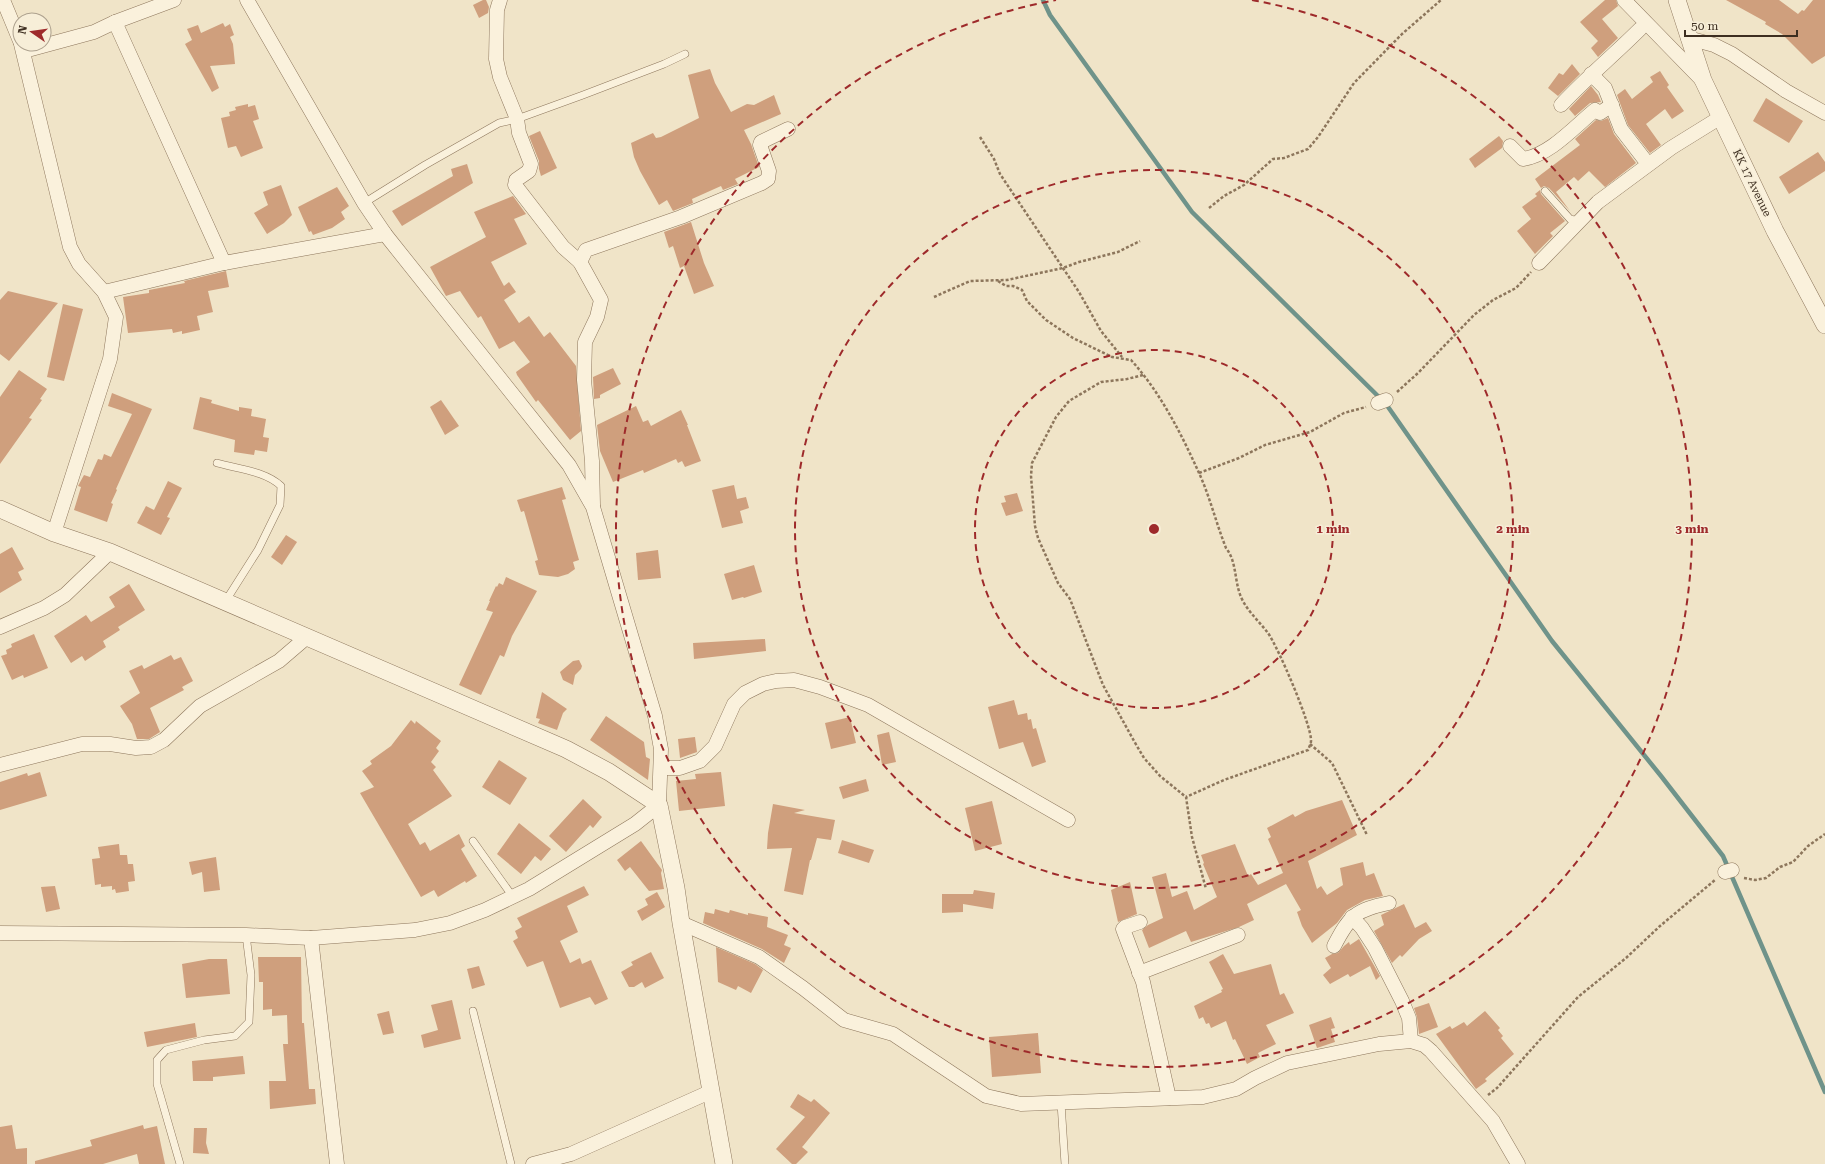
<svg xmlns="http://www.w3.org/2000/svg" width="1825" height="1164" viewBox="0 0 1825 1164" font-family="'Roboto Serif',serif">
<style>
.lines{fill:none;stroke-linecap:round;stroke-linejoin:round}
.stream{stroke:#6f938a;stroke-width:4.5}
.building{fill:#cf9f7d}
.service-casing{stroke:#8d765c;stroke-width:8}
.minor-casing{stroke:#8d765c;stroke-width:15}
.tertiary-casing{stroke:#8d765c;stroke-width:18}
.path{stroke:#8d765c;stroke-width:2.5;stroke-dasharray:3 2;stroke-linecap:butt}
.service{stroke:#faf1dc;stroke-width:7}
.minor{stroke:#faf1dc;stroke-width:14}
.tertiary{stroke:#faf1dc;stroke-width:17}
.ring{fill:none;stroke:#9e2a2b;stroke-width:2;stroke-dasharray:7 5}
.labels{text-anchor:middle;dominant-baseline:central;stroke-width:3;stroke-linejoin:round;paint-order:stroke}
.street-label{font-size:11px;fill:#3d2e20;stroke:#f7eed8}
.centre{fill:#9e2a2b;stroke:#f7eed8;stroke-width:2}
.ring-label{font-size:12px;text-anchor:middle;font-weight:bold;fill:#9e2a2b;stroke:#f7eed8;stroke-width:3;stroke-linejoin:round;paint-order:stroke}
</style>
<rect width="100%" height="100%" fill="#f0e4c8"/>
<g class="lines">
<polyline class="stream" points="1043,0 1050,15 1192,212 1386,404 1552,641 1661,776 1723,856 1825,1092"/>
</g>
<g class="building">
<polygon points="483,0 486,0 489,7 488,13 479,18 473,5"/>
<polygon points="1605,0 1616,0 1618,6 1602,19 1618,38 1598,57 1591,48 1598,41 1580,22"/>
<polygon points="1726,0 1779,0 1798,14 1802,10 1804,11 1813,0 1825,0 1825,56 1812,64 1782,34 1765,24 1766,22"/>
<polygon points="223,23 225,27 230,24 234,35 230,37 233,44 235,64 210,66 219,88 212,92 185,44 192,40 187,29 198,25 201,33"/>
<polygon points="1572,64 1580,74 1558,96 1548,88 1559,73 1563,75"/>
<polygon points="710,69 715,83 731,112 747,104 754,105 774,95 781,114 744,130 751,144 759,167 735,179 738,184 723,190 721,186 692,199 693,203 673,211 667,200 659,205 640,171 634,157 631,143 653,133 656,138 661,137 699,118 688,75"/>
<polygon points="1660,71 1669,85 1667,87 1684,111 1672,119 1665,109 1646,124 1661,145 1650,153 1628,125 1617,95 1625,89 1632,99 1653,82 1650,77"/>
<polygon points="1591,86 1598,95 1601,102 1590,103 1575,116 1569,109"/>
<polygon points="1766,98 1803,121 1789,143 1753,121"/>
<polygon points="248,104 248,107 255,105 259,119 253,121 263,148 241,157 236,146 228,148 221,118 230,116 229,112 236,110 235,107"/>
<polygon points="1608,118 1614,134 1636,163 1605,187 1589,171 1578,181 1574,177 1556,192 1570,211 1549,188 1544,186 1541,188 1535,179 1580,145 1575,139 1596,120 1601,121"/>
<polygon points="540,131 557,168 541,176 539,169 539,161 529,136"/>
<polygon points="1499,136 1503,141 1502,148 1475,168 1469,159"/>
<polygon points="1818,152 1825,162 1825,171 1789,194 1779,177"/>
<polygon points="467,164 473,183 402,226 392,211 453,176 451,169"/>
<polygon points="281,185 292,215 284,223 267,234 254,213 268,205 263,192"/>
<polygon points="337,187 349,206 341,212 345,219 332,228 313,235 311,231 309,232 298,207"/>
<polygon points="1540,190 1541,194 1565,221 1550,233 1553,236 1535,254 1517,231 1531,219 1522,207 1537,196 1535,194"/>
<polygon points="513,196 526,214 514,219 527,244 491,262 504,286 509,282 516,292 504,300 519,323 529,316 544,337 550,332 576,366 581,431 570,440 538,400 536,402 517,375 516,372 530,362 514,341 499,349 481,316 478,318 460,291 446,296 430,267 486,237 474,212"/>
<polygon points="691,222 704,263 714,286 694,294 684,266 680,268 673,246 669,248 664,232"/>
<polygon points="226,271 229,287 208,291 213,312 197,316 200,330 182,334 182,331 173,333 172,329 128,333 123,297 149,293 149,290 185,283 184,281"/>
<polygon points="8,291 58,303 9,361 0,354 0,300"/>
<polygon points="63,304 83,309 64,381 47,377"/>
<polygon points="613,368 621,384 600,395 600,398 594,399 593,377"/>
<polygon points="19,370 47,389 40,399 42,400 29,418 32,419 0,464 0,397"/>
<polygon points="112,393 152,409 116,489 117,490 111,503 113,504 107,522 74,510 81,487 78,486 84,475 90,477 98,459 102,460 104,454 111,457 132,414 108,406"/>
<polygon points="200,397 212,400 211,403 239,411 239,407 252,409 251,416 266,419 263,437 269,438 267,452 255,450 254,455 234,452 235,440 193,429"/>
<polygon points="441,400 459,426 445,435 430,407"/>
<polygon points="636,406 643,422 648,420 651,426 681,410 688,425 687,425 701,461 685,467 682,461 678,463 676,459 644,473 643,470 613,482 600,451 597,425"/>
<polygon points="168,481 182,488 167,517 170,518 161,535 137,523 146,506 154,510"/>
<polygon points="734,485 737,499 746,497 749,508 740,511 743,523 722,528 712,490"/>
<polygon points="562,487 566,499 562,500 579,560 573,562 575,569 568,574 558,577 539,575 535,561 538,560 524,511 521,512 517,500"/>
<polygon points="1017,493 1023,511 1006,516 1001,503 1006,502 1004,496"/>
<polygon points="286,535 297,542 282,565 271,557"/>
<polygon points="12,547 24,569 18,572 22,580 0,593 0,554"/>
<polygon points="658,550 661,578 638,580 636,553"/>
<polygon points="754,565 762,592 744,598 743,597 732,600 724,574"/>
<polygon points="506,577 537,591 512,636 504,657 500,655 481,695 459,685 493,612 486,610 490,601 489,601 496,586 497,587 499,583 503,585"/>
<polygon points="129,584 145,610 118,627 120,630 103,641 106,647 85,661 82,656 71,663 54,636 86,615 91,622 115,607 109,597"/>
<polygon points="34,634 48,668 24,678 23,675 12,680 1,656 7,654 6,650 12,647 11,644"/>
<polygon points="765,639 766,651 694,659 693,643"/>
<polygon points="171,655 174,660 181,657 193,681 182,687 184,690 150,708 160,732 149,739 137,739 132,724 120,706 140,693 129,671 142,665 144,669"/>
<polygon points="579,660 582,666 581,669 575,675 573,685 563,680 560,672 573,661"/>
<polygon points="542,692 567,709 563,713 557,730 538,723 540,719 536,718"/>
<polygon points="1014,700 1018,715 1027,713 1028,720 1031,719 1033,729 1036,728 1046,762 1032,767 1023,742 999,749 988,707"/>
<polygon points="606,716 644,742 646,757 650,759 648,780 590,740"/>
<polygon points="850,717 856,743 831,749 825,723"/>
<polygon points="411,720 415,724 416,721 441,741 436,748 439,751 431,762 436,767 433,770 452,796 408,824 420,845 425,842 430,851 459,834 465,846 461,849 477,876 466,883 465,881 438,897 434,890 421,897 360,793 374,787 362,771 372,764 370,761 391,746"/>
<polygon points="889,732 896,762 882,765 877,735"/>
<polygon points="695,737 697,752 680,758 678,739"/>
<polygon points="499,760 527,778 510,805 482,787"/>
<polygon points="40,772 47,796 0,810 0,782 27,773 28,776"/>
<polygon points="721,772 725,806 679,811 676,781 696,779 695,774"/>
<polygon points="866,779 869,791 843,799 839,787"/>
<polygon points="583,799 602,817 593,828 590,825 566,852 549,836"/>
<polygon points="1342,800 1357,835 1308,861 1317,889 1321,886 1327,895 1343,885 1340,868 1363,862 1366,876 1374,873 1383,896 1365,900 1347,910 1337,923 1312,943 1302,926 1297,912 1301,910 1286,884 1247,904 1254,920 1239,927 1191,942 1186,931 1149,948 1142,930 1148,925 1163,918 1152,877 1166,873 1172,897 1187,891 1194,910 1217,897 1203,864 1204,863 1201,855 1235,844 1248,876 1251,874 1258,885 1283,873 1268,839 1271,837 1267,828 1293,814 1295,817 1306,811"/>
<polygon points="992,801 1002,844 975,851 965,808"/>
<polygon points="773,804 805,810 794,813 835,820 831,840 817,838 811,860 810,860 803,895 784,891 792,848 767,849 768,833"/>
<polygon points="519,823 551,849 541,861 535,856 521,874 497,854"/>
<polygon points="842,840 874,850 869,863 838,853"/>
<polygon points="641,841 662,870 661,873 664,889 649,891 630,867 625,871 617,860"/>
<polygon points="119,844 120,855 127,855 128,864 133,864 135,881 128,882 129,891 116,893 115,889 112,890 112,886 101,887 101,884 95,885 92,859 100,858 98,847"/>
<polygon points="216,857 220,890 204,892 202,872 192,875 189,862"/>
<polygon points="1130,882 1137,914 1118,922 1111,890"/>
<polygon points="55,886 60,909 46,912 41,887"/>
<polygon points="584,886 589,895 567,906 578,932 560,941 570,963 580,958 582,964 591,960 608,999 595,1005 590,997 560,1008 543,961 527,967 513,941 518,938 515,931 522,927 517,918"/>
<polygon points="974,890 995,893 993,909 963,904 963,912 942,913 942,894 973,894"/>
<polygon points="657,892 665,907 642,921 637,911 648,905 645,899"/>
<polygon points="1404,904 1415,928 1426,922 1432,931 1419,939 1402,957 1400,955 1392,963 1374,931 1384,925 1381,915"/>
<polygon points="715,909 729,913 730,910 748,915 748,913 768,917 767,927 788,935 784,945 791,948 784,963 762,949 703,923 705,912 714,914"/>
<polygon points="1359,939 1380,976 1376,980 1370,966 1350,977 1348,974 1330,984 1323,975 1331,968 1325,958 1332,954 1338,953 1344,946 1349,942 1350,945"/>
<polygon points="716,947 755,964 763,970 751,993 738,986 736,990 718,982"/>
<polygon points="651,952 664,978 645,988 642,982 634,987 629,987 621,972 633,965 631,962"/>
<polygon points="1223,954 1234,974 1271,964 1280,995 1284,993 1294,1013 1266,1025 1276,1044 1258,1053 1260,1057 1247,1064 1235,1039 1233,1040 1226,1021 1211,1028 1209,1023 1206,1024 1203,1017 1199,1019 1194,1006 1222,992 1221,990 1223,989 1209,962"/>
<polygon points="258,957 301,957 302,1023 304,1023 309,1089 315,1089 316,1104 270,1109 269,1081 286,1081 283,1044 288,1044 287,1015 272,1016 272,1009 263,1010 263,982 259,982"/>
<polygon points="209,959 227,959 230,994 186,998 182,964"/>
<polygon points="479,966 485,985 472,989 467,969"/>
<polygon points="452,1000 461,1039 424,1048 421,1035 438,1030 431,1005"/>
<polygon points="1429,1003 1438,1027 1419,1034 1417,1017 1414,1008"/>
<polygon points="389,1011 394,1033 383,1035 377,1014"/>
<polygon points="1485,1011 1500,1028 1498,1030 1503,1036 1501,1038 1514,1054 1485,1079 1487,1081 1476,1089 1436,1034 1450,1026 1452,1029 1464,1022 1467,1026"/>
<polygon points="1331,1017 1335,1028 1331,1029 1335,1042 1317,1048 1309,1025"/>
<polygon points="195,1023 197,1037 147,1047 144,1032"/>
<polygon points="1038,1033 1041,1073 992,1077 989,1037"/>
<polygon points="243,1056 245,1074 213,1077 213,1081 193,1081 192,1061"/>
<polygon points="798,1094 811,1102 814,1099 830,1113 803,1146 802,1147 808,1152 796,1164 792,1164 776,1149 805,1117 790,1107"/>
<polygon points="12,1125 16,1149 27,1148 27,1164 0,1164 0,1127"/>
<polygon points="143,1125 144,1129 157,1126 165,1164 139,1164 137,1154 103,1164 35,1164 35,1161 92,1146 90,1140"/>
<polygon points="194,1128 207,1128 206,1143 209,1154 193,1153"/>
</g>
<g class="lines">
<defs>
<g id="service">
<polyline points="1545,191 1570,219 1578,221"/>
<polyline points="364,203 425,165 499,123 517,119 583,95 664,64 685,54"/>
<path d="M217,463C238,469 265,471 281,486L280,505L258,550L225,602"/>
<polyline points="473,841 513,897"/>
<polyline points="473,1011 511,1164"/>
<polyline points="1061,1103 1065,1164"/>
<polyline points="180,1164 157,1084 157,1060 166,1050 204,1040 235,1036 249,1022 251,975 246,935"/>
</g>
<g id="minor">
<polyline points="3,0 20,41"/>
<polyline points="500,0 497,10 496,59 500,77 517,119 519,133 531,164 529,171 516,180 515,185 563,247 580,262"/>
<polyline points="1624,0 1702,80"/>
<polyline points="115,22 224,263"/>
<polyline points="1688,38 1714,45 1732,54 1786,91 1825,113"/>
<polyline points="21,44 70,247 79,264 104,292 116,317 110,359 54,533"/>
<polyline points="24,51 94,32 115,22 174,0"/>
<polyline points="1591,74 1605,88 1621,129 1648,164"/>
<path d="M1561,105C1586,78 1614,55 1640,29"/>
<path d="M1510,146L1523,159C1550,155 1574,127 1595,110L1600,113L1612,105"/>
<polyline points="1539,263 1598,202 1671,148 1721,117"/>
<polyline points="104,292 224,263 385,234"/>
<polyline points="1378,403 1386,400"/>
<polyline points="593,505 592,461 584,380 585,342 597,317 601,300 580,262 586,250 681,217 762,183 768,179 769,171 760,145 761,142 788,129"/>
<polyline points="0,627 44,608 65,595 110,552"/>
<polyline points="0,765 82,744 110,744 136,748 151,747 164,740 200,706 279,661 307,637"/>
<polyline points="661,768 680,768 700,761 715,746 734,704 745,693 763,684 776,681 794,680 820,687 868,705 1068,820"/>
<polyline points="1725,872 1732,870"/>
<polyline points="1352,917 1362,928 1375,948 1402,1001 1409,1018 1411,1041"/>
<polyline points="1140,922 1125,927 1123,929 1143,982 1169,1098"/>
<polyline points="681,923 759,957 803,988 844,1020 893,1034 986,1096 1021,1104 1203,1097 1236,1089 1255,1078 1287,1063 1379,1044 1411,1041 1424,1045 1431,1051 1493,1121 1518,1164"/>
<polyline points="0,933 246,935 311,938 415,930 450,923 485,910 529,889 635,824 659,805 661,749 655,716 593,507 569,465 385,234 364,203 247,0"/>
<polyline points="311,938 337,1164"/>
<path d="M1334,946C1350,915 1356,910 1389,903"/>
<polyline points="1139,973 1238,935"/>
<polyline points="533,1164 571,1154 712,1091"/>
</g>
<g id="tertiary">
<polyline points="1677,0 1703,80 1775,231 1825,325"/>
<polyline points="0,509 54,533 110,552 566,749 609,772 659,805 676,888 681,923 724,1164"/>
</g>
</defs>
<use href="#service" class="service-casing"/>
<use href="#minor" class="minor-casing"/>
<use href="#tertiary" class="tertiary-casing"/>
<g class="path">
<polyline points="980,137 994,159 1000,174 1079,292 1101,331 1122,357"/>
<polyline points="1209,208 1224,196 1244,185 1273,159 1284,158 1308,149 1318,137 1354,83 1402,34 1441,0"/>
<path d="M998,281L1006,286H1013L1022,290L1027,301L1046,320L1073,338L1112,357L1131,360C1160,392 1181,433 1199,473C1210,497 1216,523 1226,548C1237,562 1234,580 1241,597C1247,611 1259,621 1268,633C1278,647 1312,726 1311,741C1311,744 1309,747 1308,750L1224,780L1186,797"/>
<polyline points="934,297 970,281 1007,280 1063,268 1079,262 1118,252 1140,241"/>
<polyline points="1143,375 1127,379 1101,382 1069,401 1056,417 1032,463 1031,476 1035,526 1038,538 1058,583 1070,599 1103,685 1134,741 1144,758 1160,776 1186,797 1192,837 1206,889"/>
<polyline points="1397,392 1418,373 1474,315 1493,300 1516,288 1531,272"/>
<polyline points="1199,473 1239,458 1265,445 1310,432 1344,413 1366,407"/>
<polyline points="1310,744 1332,763 1367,835"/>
<polyline points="1744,878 1755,880 1766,878 1780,867 1793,862 1808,846 1825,834"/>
<polyline points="1488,1095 1497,1088 1578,997 1626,958 1660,926 1715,880"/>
</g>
<use href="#service" class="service"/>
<use href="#minor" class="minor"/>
<use href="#tertiary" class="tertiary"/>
</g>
<g class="ring">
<circle cx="1154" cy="529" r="179"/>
<circle cx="1154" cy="529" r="359"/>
<path d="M1252 0A538 538 0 1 1 1056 0"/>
</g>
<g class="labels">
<g class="street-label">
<text transform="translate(1752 183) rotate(64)">KK 17 Avenue</text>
</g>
</g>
<circle cx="1154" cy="529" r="6" class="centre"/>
<g class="ring-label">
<text x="1333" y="533">1 min</text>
<text x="1513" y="533">2 min</text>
<text x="1692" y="533">3 min</text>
</g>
<g transform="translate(32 32) rotate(283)"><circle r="19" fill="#f7eed8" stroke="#ada18e"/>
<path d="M0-3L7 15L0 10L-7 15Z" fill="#9e2a2b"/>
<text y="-6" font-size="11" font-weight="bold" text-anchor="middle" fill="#3d2e20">N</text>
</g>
<path d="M1685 30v6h112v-6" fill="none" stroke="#3d2e20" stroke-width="2"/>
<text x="1691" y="30" font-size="12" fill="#3d2e20" stroke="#f7eed8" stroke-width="3" paint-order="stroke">50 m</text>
</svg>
